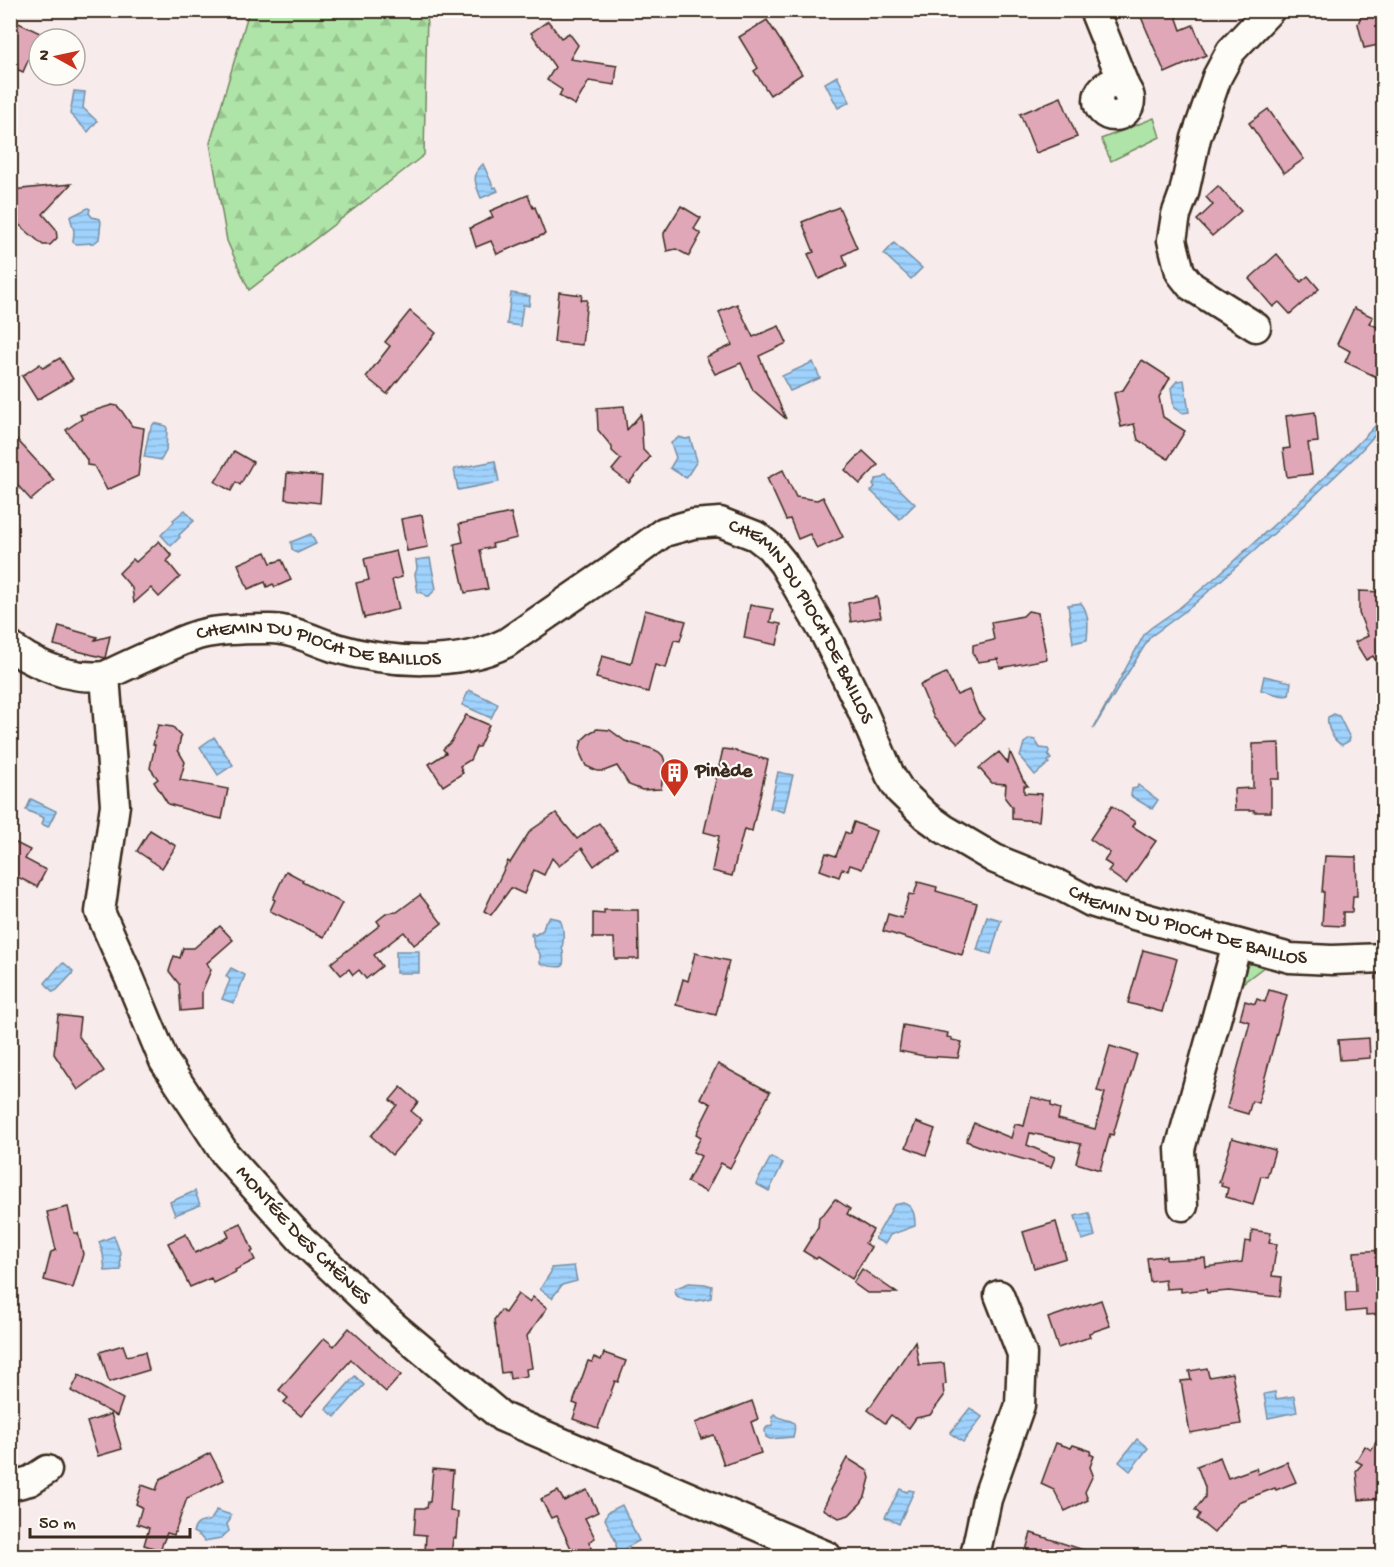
<svg xmlns="http://www.w3.org/2000/svg" width="1394" height="1567" viewBox="0 0 1394 1567" font-family="'Gochi Hand',sans-serif">
<style>
.green{fill:#aee4a7;stroke:#748762;stroke-width:1.5}
.forest{fill:url(#forest-firs);stroke:#748762;stroke-width:1.5}
.water{fill:url(#water-rules);stroke:#778fa4;stroke-width:1.5}
.building{fill:#e0a7b9;stroke:#3b2a1e;stroke-width:1.5}
.lines{fill:none;stroke-linecap:round;stroke-linejoin:round}
.minor-casing{stroke:#3b2a1e;stroke-width:33}
.minor{stroke:#fdfcf7;stroke-width:28}
.labels{text-anchor:middle;dominant-baseline:central;stroke-width:4.5;stroke-linejoin:round;paint-order:stroke}
.street-label{font-size:20px;fill:#3b2a1e;stroke:#fdfcf7}
.poi-label{font-size:20px;font-weight:bold;fill:#3b2a1e;stroke:#fdfcf7;text-anchor:start}
</style>
<defs>
<pattern id="forest-firs" width="22" height="20" patternUnits="userSpaceOnUse" patternTransform="scale(1.5)"><rect width="22" height="20" fill="#aee4a7"/><path d="M5 1l3.5 6h-7zM16 11l3.5 6h-7z" fill="#97c48f"/></pattern>
<pattern id="water-rules" width="6" height="5" patternUnits="userSpaceOnUse" patternTransform="scale(1.5)"><rect width="6" height="5" fill="#9fd2fd"/><path d="M0 2.5h6" fill="none" stroke="#8ab4d8"/></pattern>
</defs>
<rect width="100%" height="100%" fill="#f7ebeb"/>
<filter id="ink" filterUnits="userSpaceOnUse"><feTurbulence type="fractalNoise" baseFrequency=".0167" numOctaves="2"/><feDisplacementMap in="SourceGraphic" scale="12" xChannelSelector="R" yChannelSelector="G"/><feConvolveMatrix kernelMatrix="1 2 1 2 8 2 1 2 1" color-interpolation-filters="sRGB"/></filter>
<g filter="url(#ink)">
<g class="green">
<polygon points="1154,118 1160,137 1111,161 1101,139"/>
<path d="M1254,963L1265,966L1240,985C1242,974 1242,966 1254,963Z"/>
</g>
<polygon class="forest" points="249,11 427,11 424,155 249,290 227,241 210,143"/>
<g class="water">
<polygon points="837,76 850,102 838,108 825,83"/>
<polygon points="74,91 85,92 83,108 97,121 88,132 70,114"/>
<path d="M483,164L494,188L496,187L498,191L481,198C475,184 471,175 483,164Z"/>
<polygon points="88,208 90,209 89,213 92,217 100,219 101,222 99,239 94,243 76,244 73,242 74,231 70,217"/>
<polygon points="894,243 922,268 911,279 884,254"/>
<polygon points="511,293 530,296 529,306 523,305 520,326 507,324"/>
<polygon points="813,362 820,378 790,391 782,376"/>
<polygon points="1184,380 1189,412 1182,413 1174,408 1171,388 1177,381"/>
<polygon points="1383,418 1383,426 1355,457 1291,518 1192,606 1150,637 1093,729 1145,633 1152,627 1178,609 1217,576 1308,494"/>
<polygon points="154,423 166,426 167,429 166,451 161,460 144,457 149,432"/>
<polygon points="679,437 686,439 690,438 697,461 686,478 670,468 676,458 671,443"/>
<polygon points="495,461 499,482 458,490 454,469"/>
<polygon points="886,476 915,504 900,519 871,491 875,487 873,484 876,479 883,478"/>
<polygon points="185,510 194,521 179,535 180,537 171,546 161,535 174,522 173,520"/>
<polygon points="311,534 316,544 297,553 292,549 291,542"/>
<polygon points="430,558 436,589 429,596 426,596 421,592 418,593 415,574 417,569 416,560"/>
<path d="M1081,603C1090,614 1088,627 1087,640L1073,643L1068,605Z"/>
<path d="M1264,676L1291,682L1289,695C1282,698 1269,692 1261,690Z"/>
<polygon points="469,690 498,704 491,718 462,705"/>
<path d="M1334,714L1339,716L1350,738L1349,741L1342,745C1333,741 1326,726 1328,717Z"/>
<polygon points="214,737 233,765 218,775 200,747"/>
<polygon points="1030,739 1035,740 1040,748 1048,749 1049,751 1048,755 1051,759 1048,761 1049,763 1035,775 1020,757 1024,743"/>
<polygon points="778,772 793,775 784,812 770,808"/>
<polygon points="1138,785 1158,800 1152,809 1131,796 1132,789 1137,788"/>
<polygon points="31,799 56,811 48,827 42,824 44,818 26,810"/>
<polygon points="987,916 1001,920 991,954 977,950"/>
<path d="M550,917L559,919C564,924 564,941 562,947C564,954 564,960 563,966C559,968 544,966 540,963V954C536,948 532,945 533,937L531,935L532,933L535,935L543,930L545,922Z"/>
<rect x="396" y="951" width="23" height="22"/>
<polygon points="64,963 73,971 72,974 57,990 53,992 45,983 60,965"/>
<polygon points="231,968 245,975 234,1003 222,999 230,980 226,976"/>
<polygon points="771,1157 783,1163 769,1191 756,1184"/>
<polygon points="195,1191 200,1205 175,1215 170,1202"/>
<path d="M903,1203C914,1206 915,1216 915,1226L890,1235L885,1244L875,1239L894,1205Z"/>
<polygon points="1089,1213 1095,1236 1082,1240 1075,1216"/>
<polygon points="114,1236 121,1255 120,1256 121,1270 105,1271 103,1254 99,1242"/>
<polygon points="574,1266 577,1281 562,1285 552,1298 540,1289 551,1272 551,1268"/>
<path d="M689,1283L705,1284L712,1286L711,1298C698,1301 682,1305 674,1292L676,1288Z"/>
<polygon points="355,1376 364,1385 335,1417 326,1409"/>
<polygon points="1275,1392 1276,1399 1294,1396 1297,1412 1268,1418 1264,1394"/>
<polygon points="970,1408 982,1417 963,1442 950,1433"/>
<path d="M774,1414C788,1425 799,1414 793,1437L770,1439L766,1437L765,1430L767,1427L771,1426L773,1423L772,1417Z"/>
<polygon points="1137,1439 1148,1448 1130,1471 1119,1462"/>
<polygon points="900,1489 907,1492 909,1490 914,1491 899,1524 885,1517"/>
<path d="M622,1505L639,1541L620,1551C616,1549 616,1547 616,1542L605,1519L608,1512Z"/>
<path d="M216,1510L231,1515L230,1520L227,1524L229,1531L221,1538L204,1541L200,1536L193,1532C199,1514 210,1530 216,1510Z"/>
</g>
<g class="building">
<polygon points="1138,10 1174,10 1181,30 1193,25 1206,55 1165,73"/>
<polygon points="1363,10 1383,10 1383,44 1364,48 1358,24"/>
<polygon points="10,19 40,33 23,72 10,66"/>
<polygon points="767,20 802,74 770,95 754,71 758,68 739,37"/>
<polygon points="548,21 561,38 569,33 578,45 570,59 617,66 615,85 589,81 575,105 559,96 562,90 547,80 555,67 531,33"/>
<polygon points="1061,97 1077,137 1036,153 1020,114"/>
<polygon points="1268,109 1304,159 1284,173 1249,123"/>
<polygon points="71,184 43,214 56,229 57,238 50,245 43,245 10,217 12,190"/>
<polygon points="1218,186 1241,211 1212,236 1197,220 1213,205 1206,197"/>
<polygon points="528,195 533,208 535,207 545,234 497,254 491,241 476,247 470,228 493,217 490,211"/>
<polygon points="681,206 701,218 694,229 701,234 689,256 676,249 667,251 664,236 664,233"/>
<polygon points="839,207 857,248 843,255 847,266 819,279 808,254 814,252 802,222"/>
<polygon points="1277,254 1301,282 1308,276 1319,289 1290,314 1279,302 1273,307 1249,279"/>
<polygon points="559,292 582,295 581,300 587,300 582,345 554,342"/>
<polygon points="737,304 753,337 779,326 787,343 759,356 786,419 753,390 741,363 715,374 706,357 732,345 719,312"/>
<polygon points="1354,308 1373,317 1369,323 1383,330 1383,380 1345,362 1350,351 1337,344"/>
<polygon points="410,311 436,333 387,394 366,377 390,346 385,342"/>
<polygon points="60,358 73,379 37,400 22,376 40,364 43,368"/>
<polygon points="1142,360 1170,378 1159,397 1163,417 1185,431 1168,459 1138,440 1134,424 1121,427 1114,393 1123,390"/>
<polygon points="112,405 117,406 121,410 132,426 144,428 138,476 107,490 94,466 87,465 87,460 66,430 82,419 80,415"/>
<polygon points="624,406 627,430 641,414 643,450 650,457 629,483 612,470 621,459 612,451 612,447 598,430 597,408"/>
<polygon points="1315,412 1318,442 1308,443 1312,474 1287,477 1283,449 1290,448 1286,416"/>
<polygon points="10,432 54,480 31,500 10,477"/>
<polygon points="234,451 253,462 240,485 236,482 231,491 215,482"/>
<polygon points="863,451 878,465 860,484 845,470"/>
<polygon points="783,470 796,497 817,500 823,497 843,537 817,549 810,534 798,539 790,519 786,520 767,478"/>
<polygon points="287,473 322,476 320,503 285,499"/>
<polygon points="511,513 517,538 492,544 493,547 480,550 488,589 465,593 454,544 463,542 459,524"/>
<polygon points="422,515 428,547 407,551 401,519"/>
<polygon points="159,541 172,556 167,561 180,577 159,597 151,588 134,603 132,588 119,573 133,559 136,562"/>
<polygon points="396,551 402,577 392,580 399,609 364,618 356,583 369,580 364,559"/>
<polygon points="266,552 271,563 282,560 291,580 275,587 273,584 267,587 265,582 248,589 238,564"/>
<polygon points="1359,591 1382,592 1383,602 1383,674 1381,674 1376,661 1373,656 1366,660 1355,642 1368,636 1359,613"/>
<polygon points="877,597 881,617 851,622 848,603"/>
<polygon points="750,605 773,609 770,622 781,624 777,645 744,638"/>
<polygon points="645,610 686,621 680,641 674,640 666,668 655,665 648,692 596,678 602,656 631,664"/>
<polygon points="1028,611 1038,613 1047,659 1000,668 998,659 978,662 973,654 973,645 994,640 991,622 1023,616"/>
<polygon points="59,626 97,637 95,640 110,636 105,658 54,645"/>
<polygon points="946,673 957,695 969,690 978,712 984,719 958,743 934,718 920,685"/>
<polygon points="466,715 489,725 479,747 476,747 470,760 460,766 463,773 443,786 429,764 446,753 443,749 451,742"/>
<polygon points="158,725 173,727 181,736 178,750 185,762 180,780 228,789 222,819 203,815 203,814 168,804 154,782 158,779 150,768 155,745 153,745"/>
<polygon points="597,729 610,730 625,741 653,749 659,752 663,756 665,762 661,789 642,790 629,785 617,766 604,771 597,771 586,766 581,755 580,748 582,740 591,732"/>
<polygon points="1279,743 1280,779 1271,779 1271,812 1254,812 1254,810 1235,810 1234,789 1253,788 1253,744"/>
<polygon points="723,749 732,750 768,760 752,831 744,829 732,876 712,871 719,836 704,832"/>
<polygon points="999,752 1008,763 1010,752 1023,780 1028,786 1024,786 1024,793 1042,794 1039,821 1012,819 1012,807 1005,798 1006,784 992,783 979,768"/>
<polygon points="1112,806 1135,822 1132,826 1156,841 1126,884 1108,871 1112,866 1104,861 1110,853 1090,839"/>
<polygon points="556,813 577,839 599,823 617,848 594,866 582,848 559,866 552,858 544,875 534,870 524,894 511,888 491,915 484,911 508,861 510,863 530,831"/>
<polygon points="854,822 876,831 862,869 850,865 848,870 842,869 839,877 820,870 826,853 836,856 845,832 850,834"/>
<polygon points="150,830 176,846 162,868 137,851"/>
<polygon points="10,840 30,850 25,859 46,870 37,887 16,876 10,887"/>
<polygon points="1325,856 1356,857 1357,896 1353,896 1352,912 1343,912 1343,926 1322,925 1324,892 1322,892"/>
<polygon points="286,871 303,880 302,882 342,903 324,937 270,911 275,900 273,899"/>
<polygon points="918,882 937,887 936,891 977,903 962,955 883,931 888,914 902,918 909,894 914,895"/>
<polygon points="420,895 442,923 414,945 404,932 374,955 382,966 366,979 359,970 353,975 349,969 341,975 331,963 380,925 377,921 387,913 397,912"/>
<polygon points="604,910 638,910 639,959 615,959 614,938 593,938 593,913 604,914"/>
<polygon points="220,926 233,940 207,963 211,970 202,991 202,1009 181,1011 179,984 169,971 174,956 180,958 183,948 194,948"/>
<polygon points="1143,950 1177,959 1162,1012 1128,1003"/>
<polygon points="695,953 729,961 716,1015 676,1005 683,979 688,981"/>
<polygon points="1269,990 1287,995 1258,1103 1252,1101 1248,1114 1227,1108 1250,1022 1240,1019 1245,1001 1255,1004 1257,999 1265,1002"/>
<polygon points="58,1015 80,1018 78,1035 104,1071 78,1090 54,1054"/>
<polygon points="903,1025 948,1033 947,1037 952,1038 952,1040 962,1042 958,1058 924,1056 899,1051"/>
<polygon points="1369,1038 1370,1058 1340,1060 1338,1040"/>
<polygon points="1110,1046 1137,1054 1113,1135 1110,1134 1100,1170 1076,1163 1081,1144 1030,1133 1027,1145 1055,1157 1051,1167 987,1149 966,1141 974,1123 1011,1138 1015,1124 1024,1126 1031,1097 1051,1102 1051,1106 1060,1109 1058,1119 1095,1129 1105,1093 1097,1091"/>
<polygon points="718,1064 770,1092 730,1168 721,1163 706,1192 687,1182 701,1156 693,1152 701,1137 696,1134 711,1104 700,1098"/>
<polygon points="401,1087 418,1102 411,1111 422,1120 392,1155 371,1136 397,1105 390,1100"/>
<polygon points="916,1122 935,1129 926,1155 906,1147"/>
<polygon points="1232,1138 1275,1150 1267,1177 1261,1176 1253,1205 1226,1197 1228,1188 1221,1186 1222,1183 1219,1182"/>
<polygon points="835,1199 850,1209 847,1214 873,1230 865,1243 871,1247 852,1279 818,1257 816,1259 803,1251 818,1227 819,1217 826,1211"/>
<polygon points="68,1207 74,1233 78,1233 83,1254 73,1288 44,1280 51,1252 56,1250 47,1212"/>
<polygon points="1056,1222 1066,1258 1034,1268 1023,1232"/>
<polygon points="241,1223 253,1251 251,1252 255,1260 235,1270 236,1272 213,1283 211,1278 190,1287 168,1243 186,1234 195,1253 229,1237 226,1230"/>
<polygon points="1252,1230 1271,1233 1269,1243 1277,1244 1272,1276 1282,1277 1280,1297 1229,1291 1207,1293 1206,1289 1181,1292 1181,1288 1166,1289 1165,1280 1150,1282 1147,1258 1166,1256 1166,1260 1205,1258 1206,1267 1242,1262 1245,1241 1251,1242"/>
<polygon points="1383,1250 1383,1314 1366,1315 1366,1310 1346,1312 1345,1292 1356,1292 1354,1252"/>
<polygon points="862,1269 897,1293 867,1293 853,1283"/>
<polygon points="518,1294 529,1302 533,1297 547,1308 527,1336 532,1368 526,1369 527,1376 510,1379 509,1372 501,1373 494,1320 501,1310 505,1313"/>
<polygon points="1101,1300 1110,1326 1089,1333 1090,1337 1058,1348 1048,1318"/>
<polygon points="349,1328 401,1375 386,1392 351,1360 301,1416 284,1402 288,1398 279,1390 324,1338 334,1346"/>
<polygon points="915,1341 919,1365 944,1363 946,1384 943,1385 944,1396 930,1415 916,1418 909,1428 891,1415 885,1423 868,1410 885,1385 886,1385"/>
<polygon points="123,1345 127,1356 145,1352 149,1370 109,1382 100,1352"/>
<polygon points="604,1353 626,1361 618,1382 615,1381 598,1428 573,1419 578,1405 573,1403 588,1361 592,1362 594,1357 601,1360"/>
<polygon points="1207,1368 1209,1377 1232,1373 1241,1424 1190,1433 1181,1381 1191,1380 1189,1371"/>
<polygon points="79,1375 123,1399 117,1416 71,1391"/>
<polygon points="752,1401 758,1419 751,1422 761,1453 724,1465 714,1435 701,1439 695,1423"/>
<polygon points="111,1414 122,1449 98,1456 87,1422"/>
<polygon points="1383,1432 1383,1468 1379,1477 1381,1498 1359,1500 1356,1471 1362,1464 1356,1461 1365,1446 1371,1450"/>
<polygon points="1056,1443 1071,1448 1073,1445 1091,1451 1090,1454 1094,1456 1090,1467 1093,1475 1085,1492 1088,1500 1065,1511 1054,1490 1041,1484"/>
<polygon points="210,1453 224,1480 187,1498 174,1535 167,1533 160,1550 144,1545 149,1528 137,1524 142,1507 136,1504 142,1485 156,1490 160,1479"/>
<polygon points="1220,1457 1228,1478 1256,1468 1258,1474 1287,1462 1296,1482 1276,1490 1275,1488 1238,1502 1214,1533 1197,1519 1200,1514 1195,1510 1205,1497 1205,1487 1197,1466"/>
<polygon points="847,1458 868,1471 870,1478 865,1497 861,1503 849,1515 839,1518 823,1509 831,1492 830,1490"/>
<polygon points="433,1469 453,1471 450,1511 458,1512 456,1538 453,1538 451,1556 425,1553 426,1535 414,1534 416,1508 427,1508 428,1502 430,1502"/>
<polygon points="587,1490 598,1512 585,1518 595,1538 589,1542 596,1557 575,1557 556,1516 551,1518 541,1499 558,1491 564,1501"/>
<polygon points="1031,1533 1093,1553 1093,1557 1024,1557"/>
</g>
<g class="lines">
<defs>
<g id="minor">
<polyline points="1094,10 1127,92"/>
<circle cx="1114" cy="100" r="16"/>
<polyline points="1256,327 1191,286 1180,272 1172,240 1176,215 1184,193 1196,138 1217,77 1231,51 1270,10"/>
<path id="s1" d="M10,646C15,651 21,653 26,657C52,671 76,679 105,676C123,667 141,659 159,651C174,644 190,636 206,633C227,629 250,629 270,629C293,629 314,641 336,648C386,663 458,667 506,643L615,568L664,532L693,524L720,522L756,536L770,547L783,563L826,636L862,710L890,775L900,791L926,816L944,829L995,859L1057,884L1091,902L1116,910L1290,958L1332,960L1384,958"/>
<path id="s2" d="M105,676L115,805L100,912L129,977L164,1061L226,1155L301,1239L390,1323L502,1417L827,1556"/>
<polyline points="1183,1206 1180,1149 1237,944"/>
<polyline points="10,1486 30,1481 47,1470"/>
<polyline points="975,1556 987,1499 1020,1405 1022,1354 999,1295"/>
</g>
</defs>
<use href="#minor" class="minor-casing"/>
<use href="#minor" class="minor"/>
</g>
</g>
<defs>
<symbol id="building-pin" viewBox="-11 -11 22 30"><path d="M0 17L-7.5 6A9.5 9.5 0 1 1 7.5 6Z" fill="#c8321e" stroke="#fdfcf7"/><path d="M-4-6H4V6H1V3H-1V6H-4ZM-2.5-4.3h1.7v1.8h-1.7ZM.8-4.3h1.7v1.8H.8ZM-2.5-1h1.7V.8h-1.7ZM.8-1h1.7V.8H.8Z" fill="#fff"/></symbol>
</defs>
<g fill-rule="evenodd">
<use href="#building-pin" x="658" y="756" width="33" height="45"/>
</g>
<g class="labels">
<g class="street-label">
<text stroke="none"><textPath href="#s1" startOffset="903">CHEMIN DU PIOCH DE BAILLOS</textPath></text>
<text stroke="none"><textPath href="#s1" startOffset="327">CHEMIN DU PIOCH DE BAILLOS</textPath></text>
<text stroke="none"><textPath href="#s1" startOffset="1425">CHEMIN DU PIOCH DE BAILLOS</textPath></text>
<text stroke="none"><textPath href="#s2" startOffset="624">MONTÉE DES CHÊNES</textPath></text>
</g>
<g class="poi-label">
<text x="695" y="772">Pinède</text>
</g>
</g>
<rect width="1394" height="1567" fill="none" stroke="#fdfcf7" stroke-width="36"/>
<rect x="18" y="18" width="1358" height="1531" fill="none" stroke="#3b2a1e" stroke-width="2" filter="url(#ink)"/>
<g transform="translate(57 57) rotate(278)"><circle r="28" fill="#fdfcf7" stroke="#afa8a0" stroke-width="1.5"/>
<path d="M0-4.5L10 22L0 15L-10 22Z" fill="#c8321e"/>
<text y="-9" font-size="16" font-weight="bold" text-anchor="middle" fill="#3b2a1e">N</text>
</g>
<path d="M30 1528v9h160v-9" fill="none" stroke="#3b2a1e" stroke-width="3"/>
<text x="39" y="1528" font-size="18" fill="#3b2a1e" stroke="#fdfcf7" stroke-width="4.5" paint-order="stroke">50 m</text>
</svg>
